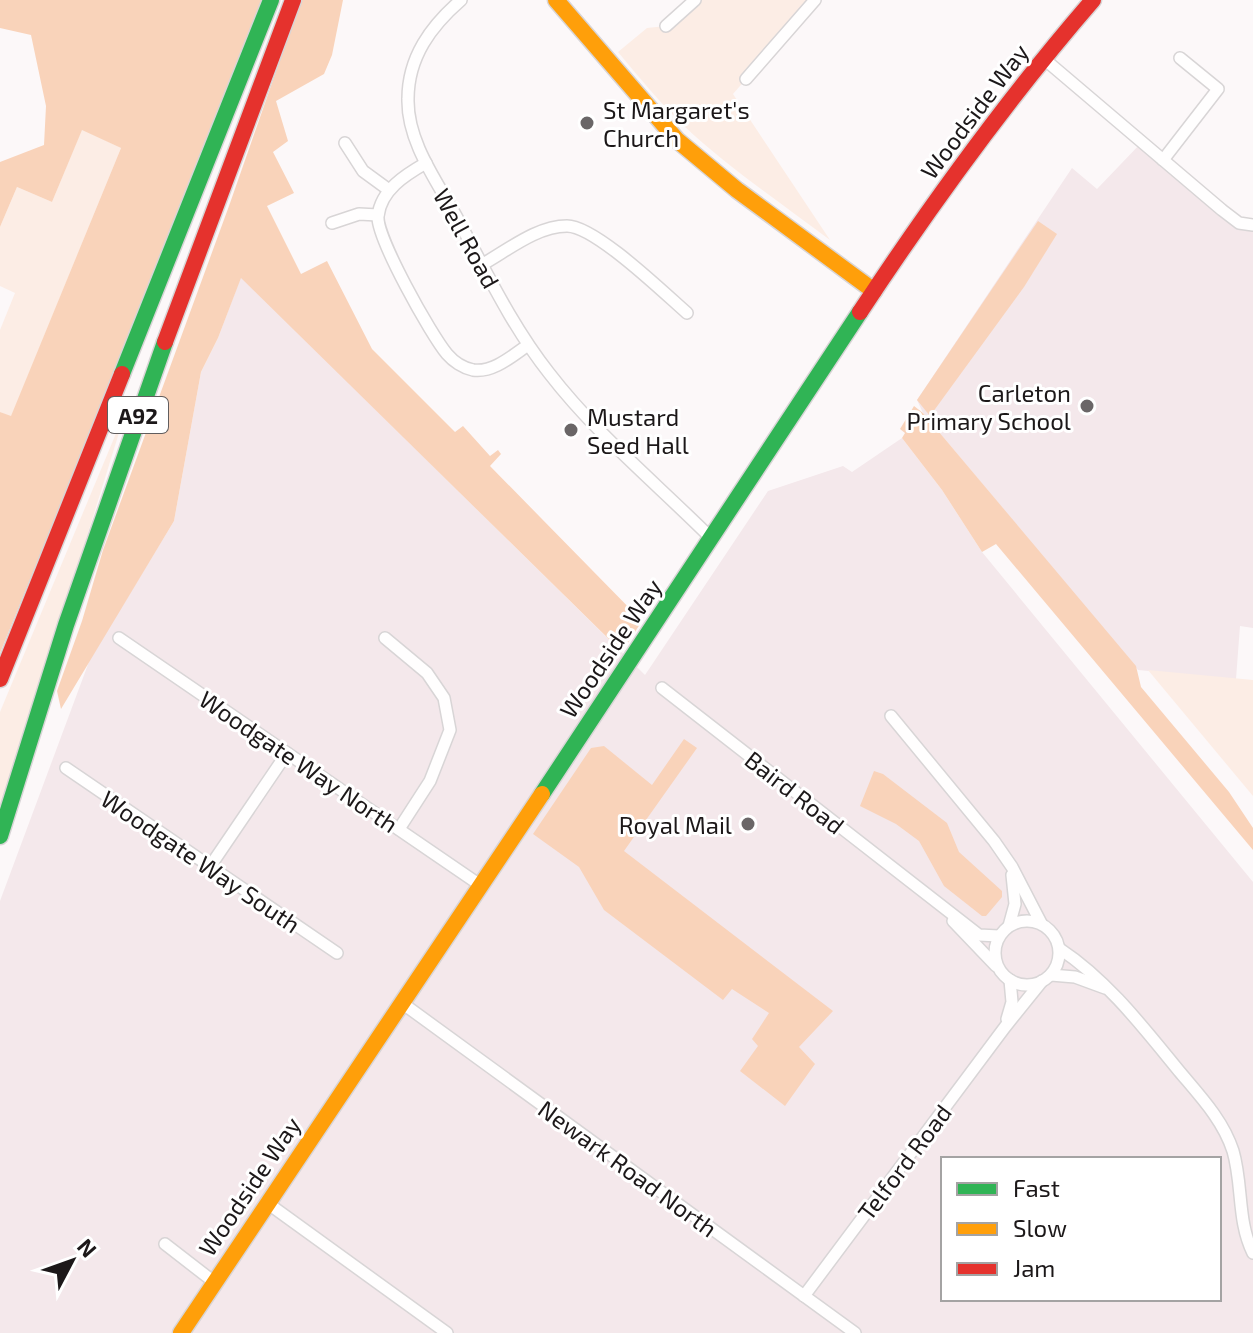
<svg xmlns="http://www.w3.org/2000/svg" width="1253" height="1333" viewBox="0 0 1253 1333" font-family="'Exo 2',sans-serif">
<style>
.built{fill:#f4e8eb;fill-rule:evenodd}
.green{fill:#fcede5}
.forest{fill:#f9d3ba}
.lines{fill:none;stroke-linecap:round;stroke-linejoin:round}
.street-casing{stroke:#d8d5d6;stroke-width:14}
.fast-casing{stroke:#d8d5d6;stroke-width:19}
.slow-casing{stroke:#d8d5d6;stroke-width:19}
.jam-casing{stroke:#d8d5d6;stroke-width:19}
.street{stroke:#fffefe;stroke-width:11}
.fast{stroke:#30b455;stroke-width:16}
.slow{stroke:#ff9f0a;stroke-width:16}
.jam{stroke:#e5322d;stroke-width:16}
.poi-dot{fill:#6a6667;stroke:#fff;stroke-width:3}
.labels{text-anchor:middle;dominant-baseline:central;stroke-width:6;stroke-linejoin:round;paint-order:stroke}
.shield{fill:#fff;stroke:#605d5e;stroke-width:2}
.shield-label{font-size:22px;font-weight:bold;fill:#1c1819}
.poi-label{font-size:24px;fill:#1c1819;stroke:#fff;text-anchor:start}
.street-label{font-size:24px;fill:#1c1819;stroke:#fff}
</style>
<rect width="100%" height="100%" fill="#fcf8f9"/>
<g class="built">
<polygon points="1142,142 1212,201 1253,225 1253,628 1240,626 1236,679 1138,670 923,413 917,400 1072,168 1097,189"/>
<path d="M241,277L645,675L768,491L843,466L852,472L902,438L942,490L982,552L1253,882V1333H0V901L90,659L174,521L201,372L218,338ZM943,1159H1219V1299H943Z"/>
</g>
<g class="green">
<path d="M695,0H815L733,94L830,240C781,203 729,168 684,126C660,103 639,77 618,52L647,28L666,26Z"/>
<polygon points="82,129 121,148 11,417 0,412 0,330 15,293 0,286 0,227 17,187 52,202"/>
<polygon points="127,407 0,817 0,712"/>
<polygon points="1148,670 1253,680 1253,796"/>
</g>
<g class="forest">
<polygon points="0,0 267,0 0,653 0,412 11,416 121,148 82,130 52,202 17,187 0,227 0,162 44,145 46,106 31,35 0,28"/>
<polygon points="301,0 343,0 332,55 324,74 276,101 288,141 273,152 294,193 267,206 301,274 327,261 372,349 455,432 463,426 490,456 498,450 501,454 490,466 642,621 622,652 241,278 218,338 201,372 174,521 61,709 57,691 82,621 103,550 229,206"/>
<polygon points="1038,221 1057,234 1024,287 930,416 917,400"/>
<polygon points="914,406 923,413 1136,666 1141,687 1229,792 1253,828 1253,850 996,544 982,552 942,490 902,438 905,433 900,429"/>
<polygon points="684,739 697,748 624,851 833,1011 799,1047 815,1064 785,1106 740,1071 758,1046 752,1039 769,1013 732,989 723,1000 604,910 579,867 533,834 591,748 604,746 652,785"/>
<polygon points="874,771 883,774 947,823 959,852 1002,891 1002,897 986,916 982,916 944,886 919,841 896,824 860,806"/>
</g>
<g class="lines">
<defs>
<g id="street">
<path d="M461,0C431,26 408,57 408,99C407,141 436,180 456,216C485,269 511,325 549,373C596,434 657,484 712,539"/>
<polyline points="666,26 695,0"/>
<polyline points="1043,58 1222,210 1239,223 1253,225"/>
<polyline points="746,79 815,0"/>
<polyline points="345,143 363,171 389,190"/>
<polyline points="1163,160 1218,89 1180,58"/>
<path d="M426,163C405,175 381,190 378,216C376,237 431,335 447,354C453,361 463,368 473,370C493,373 512,356 528,345"/>
<polyline points="332,223 359,214 378,215"/>
<path d="M483,264C508,250 537,226 567,226C595,226 663,292 687,313"/>
<polyline points="119,638 480,885"/>
<polyline points="385,638 427,673 444,698 450,730 430,781 399,829"/>
<polyline points="662,688 979,935 999,936"/>
<polyline points="891,716 994,841 1012,867 1041,923"/>
<polyline points="66,768 337,953"/>
<polyline points="209,868 287,753"/>
<circle cx="1027" cy="953" r="32"/>
<polyline points="953,921 996,966"/>
<polyline points="1009,926 1015,904 1012,875"/>
<path d="M1060,949C1107,980 1143,1027 1179,1071C1200,1096 1223,1120 1233,1151C1243,1185 1237,1221 1253,1253"/>
<polyline points="1051,975 1075,977 1105,988"/>
<polyline points="402,1003 855,1333"/>
<polyline points="1007,1019 1012,1002 1010,980"/>
<polyline points="266,1202 447,1333"/>
<polyline points="165,1244 214,1282"/>
<polyline points="804,1296 1005,1027 1042,981"/>
</g>
<g id="fast">
<polyline points="122,374 271,0"/>
<polyline points="542,794 860,312"/>
<polyline points="0,836 66,625 165,342"/>
</g>
<g id="slow">
<polyline points="556,0 677,140 737,190 874,291"/>
<polyline points="181,1333 542,794"/>
</g>
<g id="jam">
<path d="M860,312C932,203 1008,98 1093,0"/>
<polyline points="165,342 293,0"/>
<polyline points="0,679 122,374"/>
</g>
</defs>
<use href="#street" class="street-casing"/>
<use href="#fast" class="fast-casing"/>
<use href="#slow" class="slow-casing"/>
<use href="#jam" class="jam-casing"/>
<use href="#street" class="street"/>
<use href="#fast" class="fast"/>
<use href="#slow" class="slow"/>
<use href="#jam" class="jam"/>
</g>
<g class="poi-dot">
<circle cx="587" cy="123" r="8"/>
<circle cx="1087" cy="406" r="8"/>
<circle cx="571" cy="430" r="8"/>
<circle cx="748" cy="824" r="8"/>
</g>
<g class="labels">
<rect class="shield" x="108" y="397" width="60" height="36" rx="6"/>
<g class="shield-label">
<text x="138" y="415">A92</text>
</g>
<g class="poi-label">
<text x="603" y="109">St Margaret's<tspan x="603" dy="28">Church</tspan></text>
<text x="1071" y="392" text-anchor="end">Carleton<tspan x="1071" dy="28">Primary School</tspan></text>
<text x="587" y="416">Mustard<tspan x="587" dy="28">Seed Hall</tspan></text>
<text x="732" y="824" text-anchor="end">Royal Mail</text>
</g>
<g class="street-label">
<text transform="translate(974 111) rotate(-53)">Woodside Way</text>
<text transform="translate(467 238) rotate(61)">Well Road</text>
<text transform="translate(610 648) rotate(-56)">Woodside Way</text>
<text transform="translate(299 761) rotate(34)">Woodgate Way North</text>
<text transform="translate(795 792) rotate(38)">Baird Road</text>
<text transform="translate(201 861) rotate(34)">Woodgate Way South</text>
<text transform="translate(904 1162) rotate(-53)">Telford Road</text>
<text transform="translate(628 1168) rotate(36)">Newark Road North</text>
<text transform="translate(249 1186) rotate(-56)">Woodside Way</text>
</g>
</g>
<rect x="941" y="1157" width="280" height="144" fill="#ffffff" stroke="#a4a3a3" stroke-width="2"/>
<rect x="957" y="1183" width="40" height="12" fill="#30b455" stroke="#a4a3a3" stroke-width="2"/>
<text x="1013" y="1197" font-size="24" fill="#1c1819">Fast</text>
<rect x="957" y="1223" width="40" height="12" fill="#ff9f0a" stroke="#a4a3a3" stroke-width="2"/>
<text x="1013" y="1237" font-size="24" fill="#1c1819">Slow</text>
<rect x="957" y="1263" width="40" height="12" fill="#e5322d" stroke="#a4a3a3" stroke-width="2"/>
<text x="1013" y="1277" font-size="24" fill="#1c1819">Jam</text>
<g transform="translate(72 1261) rotate(49)" stroke="#ffffff" stroke-width="6" paint-order="stroke">
<path d="M0-6L14 30L0 20L-14 30Z" fill="#1c1819"/>
<text y="-12" font-size="22" font-weight="bold" text-anchor="middle" fill="#1c1819">N</text>
</g>
</svg>
